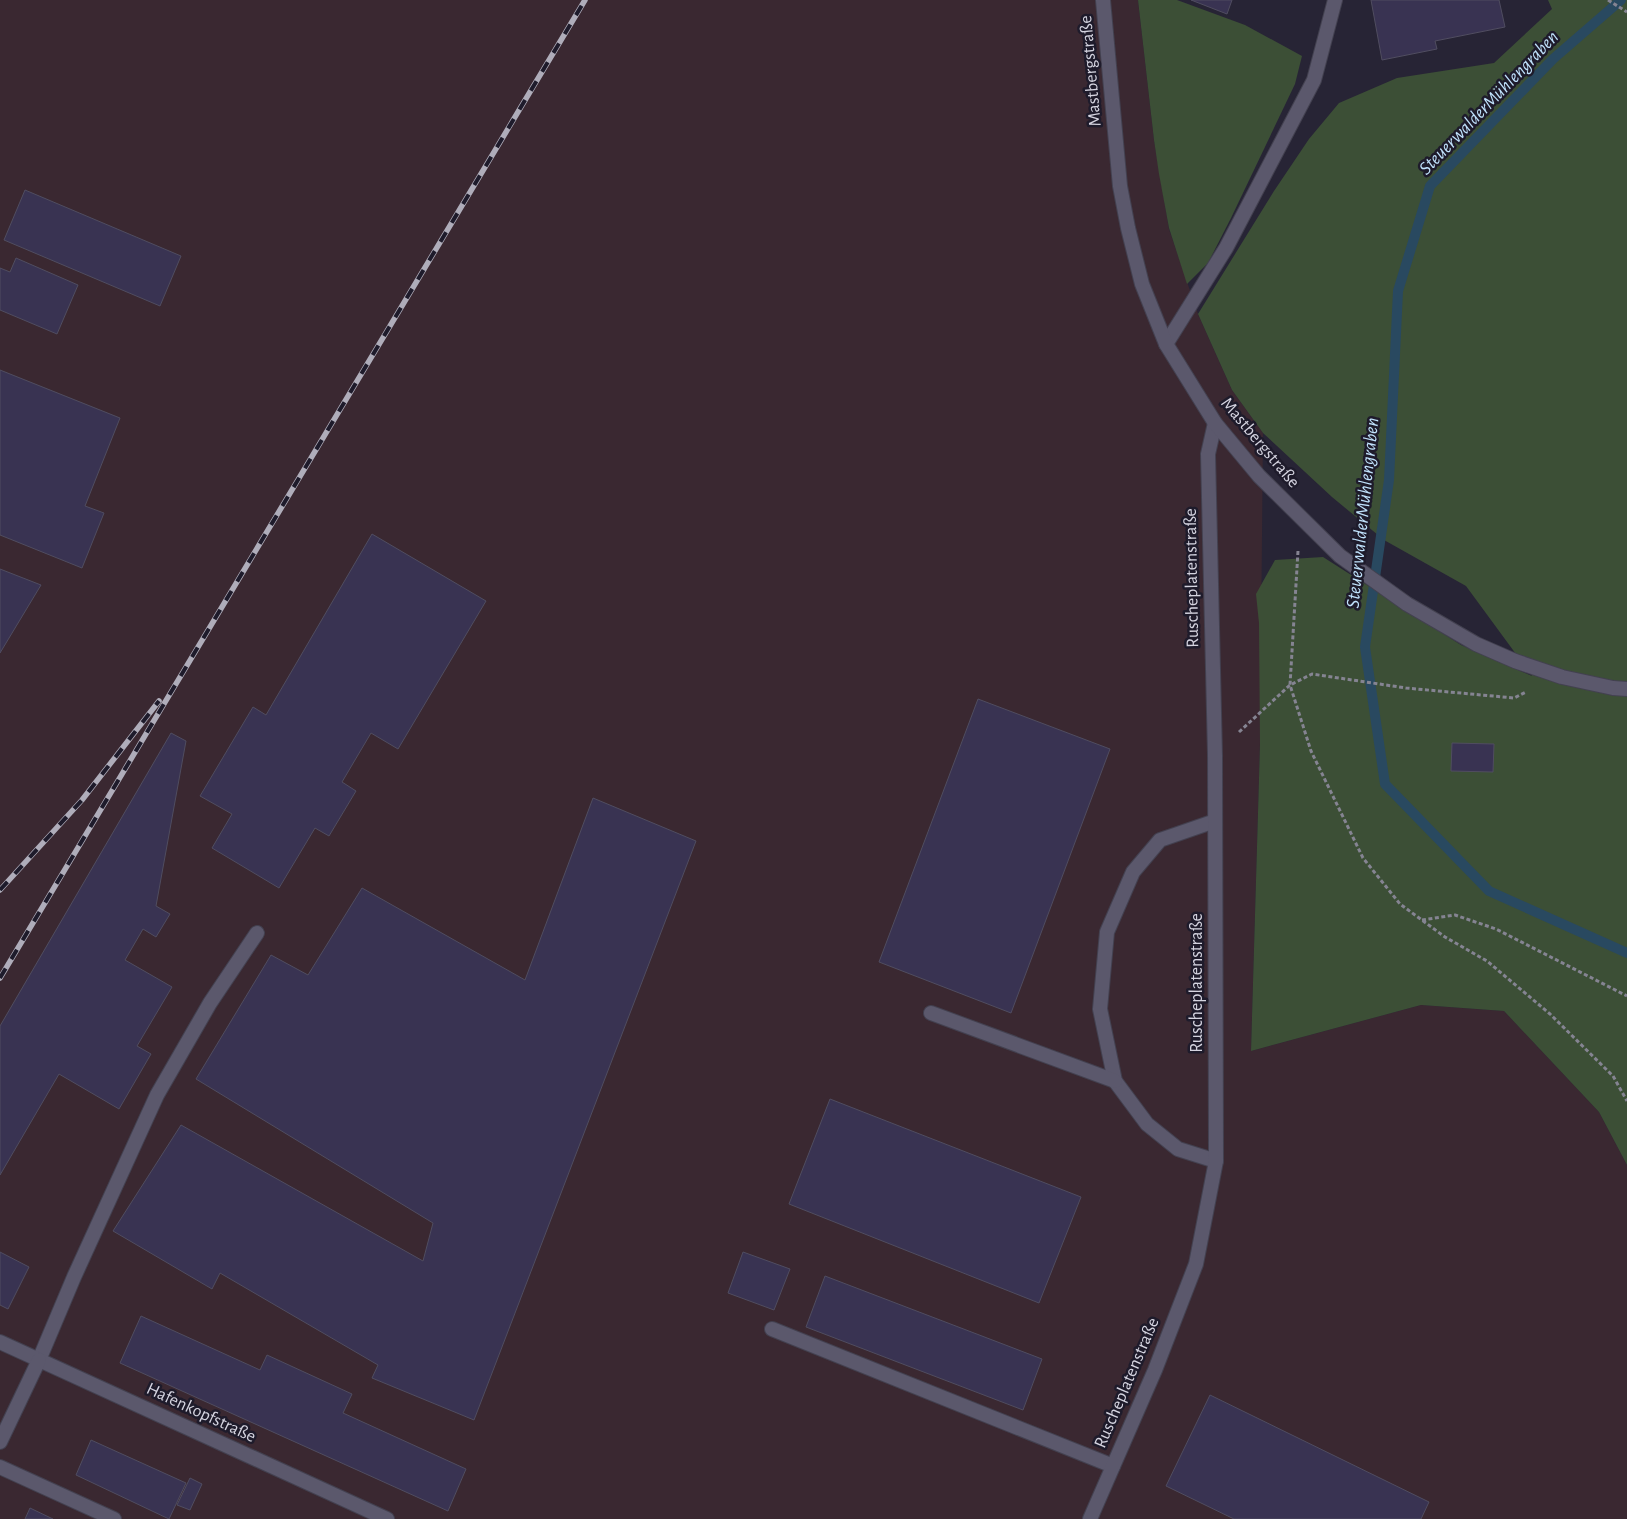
<svg xmlns="http://www.w3.org/2000/svg" width="1627" height="1519" viewBox="0 0 1627 1519" font-family="'Alegreya Sans',sans-serif">
<style>
.industrial{fill:#3a2831}
.green{fill:#3c4f36}
.lines{fill:none;stroke-linecap:round;stroke-linejoin:round}
.stream{stroke:#294960;stroke-width:10}
.building{fill:#393352;stroke:#504d60}
.service-casing{stroke:#434150;stroke-width:16}
.minor-casing{stroke:#434150;stroke-width:16}
.secondary-casing{stroke:#434150;stroke-width:16}
.path{stroke:#858492;stroke-width:3;stroke-dasharray:4 2.5;stroke-linecap:butt}
.service{stroke:#5b586c;stroke-width:14}
.minor{stroke:#5b586c;stroke-width:14}
.secondary{stroke:#5b586c;stroke-width:14}
.rail-casing{stroke:#afadba;stroke-width:5.5}
.rail{stroke:#1e1b2b;stroke-width:4;stroke-dasharray:11;stroke-linecap:butt}
.labels{text-anchor:middle;dominant-baseline:central;stroke-width:5;stroke-linejoin:round;paint-order:stroke}
.street-label{font-size:18px;fill:#d5d4e0;stroke:#1e1b2b}
.water-label{font-size:19px;font-style:italic;fill:#c1e3fd;stroke:#1e1b2b}
</style>
<rect width="100%" height="100%" fill="#272435"/>
<polygon class="industrial" points="0,0 1138,0 1154,140 1169,229 1198,314 1232,390 1263,433 1260,744 1251,1051 1421,1005 1504,1011 1599,1112 1627,1165 1627,1519 0,1519"/>
<g class="green">
<polygon points="1138,0 1177,0 1245,25 1302,56 1295,84 1231,218 1208,263 1187,284 1169,228 1159,174 1154,140"/>
<polygon points="1548,0 1627,0 1627,1165 1599,1112 1504,1011 1421,1005 1251,1051 1260,744 1259,623 1256,594 1275,560 1323,557 1461,645 1532,676 1466,586 1384,540 1332,497 1263,433 1232,390 1198,314 1274,191 1309,139 1339,103 1397,78 1494,63 1552,9"/>
</g>
<g class="lines">
<polyline class="stream" points="1621,0 1553,59 1430,186 1398,291 1389,480 1365,647 1385,784 1489,891 1627,953"/>
</g>
<g class="building">
<polygon points="1191,0 1232,0 1227,14"/>
<polygon points="1371,0 1499,0 1505,27 1435,41 1437,49 1382,60"/>
<polygon points="25,190 181,256 160,306 4,240"/>
<polygon points="16,258 78,285 57,334 0,310 0,268 10,272"/>
<polygon points="0,370 120,418 85,506 104,513 82,568 0,535"/>
<polygon points="372,534 486,601 398,749 371,733 342,782 356,791 329,836 315,828 279,888 212,848 232,814 200,796 253,707 266,715"/>
<polygon points="0,569 41,585 0,653"/>
<polygon points="978,699 1110,749 1011,1013 879,962"/>
<polygon points="171,733 186,741 156,906 170,914 156,937 143,929 125,960 172,987 137,1046 151,1054 119,1109 59,1074 0,1175 0,1026"/>
<polygon points="1452,743 1494,744 1493,772 1451,771"/>
<polygon points="593,798 696,841 474,1420 372,1378 378,1365 220,1273 212,1289 113,1231 181,1125 423,1261 433,1223 196,1079 271,955 308,975 362,888 525,980"/>
<polygon points="830,1099 1081,1197 1039,1303 789,1204"/>
<polygon points="0,1252 29,1267 8,1309 0,1305"/>
<polygon points="743,1252 790,1269 774,1310 728,1293"/>
<polygon points="825,1276 1042,1359 1023,1410 806,1327"/>
<polygon points="141,1316 260,1370 267,1355 352,1394 343,1413 466,1469 448,1511 120,1363"/>
<polygon points="1210,1395 1429,1502 1421,1519 1234,1519 1166,1486"/>
<polygon points="91,1440 186,1483 169,1519 76,1475"/>
<polygon points="190,1478 202,1484 190,1510 177,1505"/>
<polygon points="30,1508 53,1519 25,1519"/>
</g>
<g class="lines">
<defs>
<g id="service">
<polyline points="1166,344 1226,248 1314,80 1335,0"/>
<polyline points="1215,821 1160,840 1133,872 1107,932 1100,1009 1115,1081 1147,1124 1178,1149 1216,1161"/>
<polyline points="931,1013 1115,1081"/>
<polyline points="772,1329 1113,1466"/>
<polyline points="39,1360 74,1277 157,1095 210,1003 257,933"/>
<polyline points="0,1467 114,1519"/>
</g>
<g id="minor">
<polyline points="0,1342 387,1519"/>
<polyline points="0,1442 39,1360"/>
<polyline points="1090,1519 1155,1370 1196,1264 1216,1161 1215,755 1208,454 1215,423"/>
</g>
<polyline id="secondary" points="1103,0 1120,186 1128,228 1142,284 1166,344 1215,423 1259,476 1340,556 1407,604 1476,644 1515,661 1562,677 1613,688 1627,689"/>
</defs>
<use href="#service" class="service-casing"/>
<use href="#minor" class="minor-casing"/>
<use href="#secondary" class="secondary-casing"/>
<g class="path">
<polyline points="1608,0 1627,12"/>
<polyline points="1298,551 1290,685 1311,751 1363,858 1400,904 1445,937 1487,961 1550,1014 1613,1076 1627,1101"/>
<polyline points="1239,732 1290,685 1312,674 1406,688 1514,698 1526,692"/>
<polyline points="1422,920 1455,915 1496,929 1627,996"/>
</g>
<use href="#service" class="service"/>
<use href="#minor" class="minor"/>
<use href="#secondary" class="secondary"/>
<defs>
<g id="rail">
<polyline points="0,890 82,800 159,701"/>
<polyline points="0,978 585,0"/>
</g>
</defs>
<use href="#rail" class="rail-casing"/>
<use href="#rail" class="rail"/>
</g>
<g class="labels">
<g class="street-label">
<text transform="translate(1091 71) rotate(-95)">Mastbergstraße</text>
<text transform="translate(1260 443) rotate(50)">Mastbergstraße</text>
<text transform="translate(1192 578) rotate(-91)">Ruscheplatenstraße</text>
<text transform="translate(1197 983) rotate(-90)">Ruscheplatenstraße</text>
<text transform="translate(1127 1383) rotate(-67)">Ruscheplatenstraße</text>
<text transform="translate(201 1413) rotate(25)">Hafenkopfstraße</text>
</g>
<g class="water-label">
<text transform="translate(1489 103) rotate(-46)">SteuerwalderMühlengraben</text>
<text transform="translate(1363 513) rotate(-84)">SteuerwalderMühlengraben</text>
</g>
</g>
</svg>
